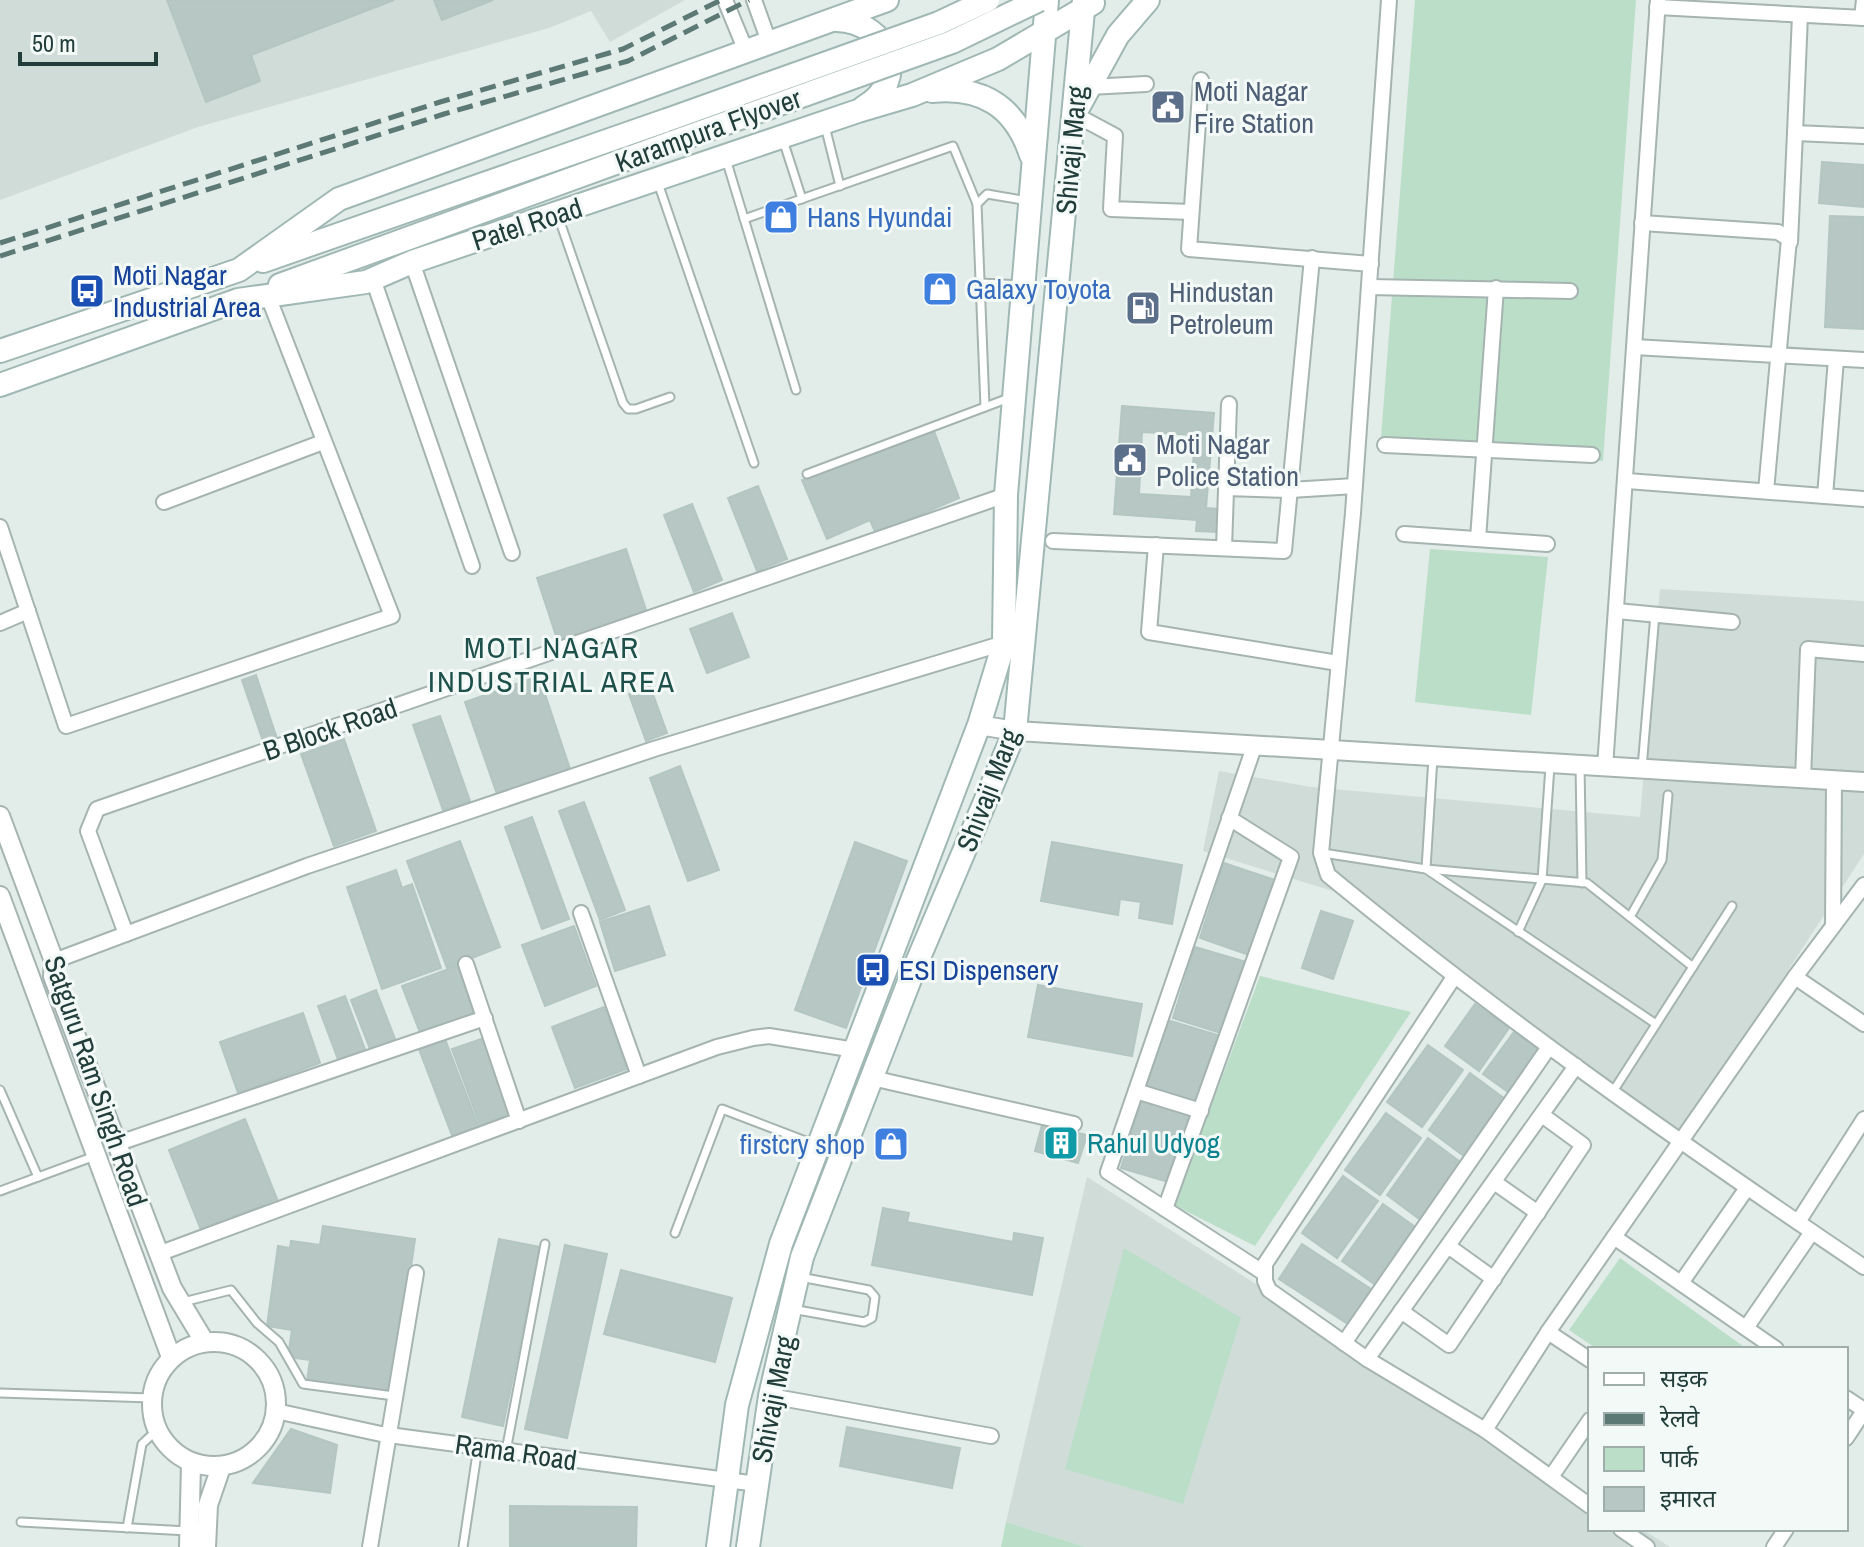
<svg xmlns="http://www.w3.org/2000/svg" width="1864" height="1547" viewBox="0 0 1864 1547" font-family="'Archivo Narrow','Noto Sans Devanagari',sans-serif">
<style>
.built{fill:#d0dcd8}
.green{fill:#bbdec9}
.building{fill:#b7c7c3;stroke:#b4c6c1;stroke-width:2;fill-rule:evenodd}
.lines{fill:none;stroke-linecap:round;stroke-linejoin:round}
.service-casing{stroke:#a5b4b1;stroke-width:11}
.minor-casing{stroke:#a5b4b1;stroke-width:18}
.tertiary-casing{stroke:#a5b4b1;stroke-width:22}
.secondary-casing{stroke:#a0b8b3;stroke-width:26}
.service{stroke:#fff;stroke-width:7}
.minor{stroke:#fff;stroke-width:14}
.tertiary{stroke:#fff;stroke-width:18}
.secondary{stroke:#fff;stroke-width:22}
.rail{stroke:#5c7975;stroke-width:5;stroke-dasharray:16 8;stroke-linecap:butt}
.secondary-bridge-casing{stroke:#a0b8b3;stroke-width:26;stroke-linecap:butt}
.secondary-bridge{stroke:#fff;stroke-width:22}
.labels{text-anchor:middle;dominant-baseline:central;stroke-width:6;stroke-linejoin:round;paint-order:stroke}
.service-label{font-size:28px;fill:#4e5e75;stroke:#f3f9f7;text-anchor:start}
.street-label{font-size:28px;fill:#223e3a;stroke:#f3f9f7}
.shop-label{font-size:28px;fill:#366cbe;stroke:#f3f9f7;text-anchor:start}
.transit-label{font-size:28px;fill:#164399;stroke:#f3f9f7;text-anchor:start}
.culture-label{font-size:28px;fill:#0d838f;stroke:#f3f9f7;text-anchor:start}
.neighbourhood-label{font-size:30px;letter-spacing:2px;fill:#1d504a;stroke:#f3f9f7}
</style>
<rect width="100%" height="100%" fill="#e2ece9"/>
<g class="built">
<polygon points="0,0 685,0 610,42 591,11 549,28 198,127 0,200"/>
<polygon points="1660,589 1864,601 1864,854 1678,1139 1349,896 1203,851 1219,771 1311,787 1640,817"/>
<polygon points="1087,1177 1590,1496 1590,1529 1642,1529 1670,1547 1086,1547 1006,1522"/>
</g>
<g class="green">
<polygon points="1415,0 1636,0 1603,461 1380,450"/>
<polygon points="1430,549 1548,557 1531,715 1415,702"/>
<polygon points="1260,976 1411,1012 1255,1246 1174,1205"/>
<polygon points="1124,1248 1241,1318 1183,1504 1065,1469"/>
<polygon points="1620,1258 1747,1349 1597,1349 1569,1330"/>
<polygon points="1006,1522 1086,1547 1001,1547"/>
</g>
<g class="building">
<polygon points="167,0 394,0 251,55 260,81 206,102"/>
<polygon points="434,0 493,0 442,20"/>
<polygon points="1822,162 1864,165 1864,207 1819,203"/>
<polygon points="1830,216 1864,217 1864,329 1825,327"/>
<path d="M1122,406L1214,413L1206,508L1219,509L1217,532L1196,531L1197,520L1114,514ZM1142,432L1195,435L1191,497L1139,494Z"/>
<polygon points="934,431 959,498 876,534 870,520 827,539 802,480"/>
<polygon points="758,486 787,559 757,571 728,498"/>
<polygon points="692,504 722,580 694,592 664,515"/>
<polygon points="626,549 648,616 559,645 537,578"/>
<polygon points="732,613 749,657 707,673 690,629"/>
<polygon points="256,675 279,745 266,750 242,680"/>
<polygon points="539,676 571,772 498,797 465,702"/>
<polygon points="650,686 667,733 646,741 629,694"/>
<polygon points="440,716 470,801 443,810 413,725"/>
<polygon points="344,739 376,831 334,846 301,754"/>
<polygon points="680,766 719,870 688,881 650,778"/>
<polygon points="584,802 625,910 600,920 559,811"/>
<polygon points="532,817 569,919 542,929 505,827"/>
<polygon points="460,841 500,947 447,968 407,861"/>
<polygon points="855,842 907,861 846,1028 795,1010"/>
<polygon points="1052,842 1182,865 1172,924 1139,918 1141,902 1120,899 1118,915 1041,901"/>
<polygon points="1224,863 1275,880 1261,915 1266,917 1249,955 1200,938"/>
<polygon points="396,870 402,888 412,884 441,968 382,989 347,887"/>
<polygon points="649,906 665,955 615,971 600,922"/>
<polygon points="1321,911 1353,921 1333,979 1302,968"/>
<polygon points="574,926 596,986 545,1006 522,945"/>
<polygon points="1195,947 1246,962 1224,1034 1173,1018"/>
<polygon points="462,964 480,1013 421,1035 402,986"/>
<polygon points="1038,985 1142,1004 1132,1056 1028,1037"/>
<polygon points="376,990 397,1044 372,1054 351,1000"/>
<polygon points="345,996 366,1052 339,1062 318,1006"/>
<polygon points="1475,1004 1509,1028 1479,1071 1445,1046"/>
<polygon points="604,1007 627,1069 575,1088 552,1027"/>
<polygon points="303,1013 320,1063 238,1093 220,1042"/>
<polygon points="1167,1020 1217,1035 1195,1107 1145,1092"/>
<polygon points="1514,1032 1542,1052 1511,1094 1483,1074"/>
<polygon points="484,1038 511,1113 480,1125 452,1049"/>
<polygon points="445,1039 479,1128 453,1138 419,1049"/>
<polygon points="1428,1045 1463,1070 1422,1127 1387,1102"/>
<polygon points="1470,1073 1505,1099 1464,1156 1429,1130"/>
<polygon points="1143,1096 1194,1111 1172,1183 1121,1168"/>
<polygon points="1386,1113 1421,1138 1380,1195 1345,1170"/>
<polygon points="245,1119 277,1199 201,1230 169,1150"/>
<polygon points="1042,1125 1087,1135 1078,1163 1035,1151"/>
<polygon points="1428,1138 1463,1164 1422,1221 1387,1195"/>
<polygon points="1343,1176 1378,1201 1337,1258 1302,1233"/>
<polygon points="1383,1204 1418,1229 1377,1286 1342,1261"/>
<polygon points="883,1208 909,1213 907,1222 1013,1242 1014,1233 1043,1238 1032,1295 872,1265"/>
<polygon points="323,1226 415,1239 393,1393 307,1381 310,1360 288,1357 292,1330 267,1326 278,1246 290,1248 291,1241 320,1245"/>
<polygon points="499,1239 540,1247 503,1426 462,1417"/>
<polygon points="1302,1244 1371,1289 1348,1324 1279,1279"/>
<polygon points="565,1245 607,1254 567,1438 525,1429"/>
<polygon points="621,1270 732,1298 715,1362 604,1334"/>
<polygon points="847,1427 960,1448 952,1488 840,1466"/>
<polygon points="291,1429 337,1445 330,1493 253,1483"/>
<polygon points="510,1506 637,1507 636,1547 510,1547"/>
</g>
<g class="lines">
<defs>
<g id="service">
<polyline points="825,126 840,186"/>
<polyline points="783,140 802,199"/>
<polyline points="726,159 796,390"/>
<polyline points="658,183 754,463"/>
<polyline points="558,216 623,403 628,409 636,409 670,397"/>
<polyline points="744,219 953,146 977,204"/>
<polyline points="980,283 1022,285"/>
<polyline points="985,407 977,204 987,194 1028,201"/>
<polyline points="807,474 1009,398"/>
<polyline points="1433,757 1426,869 1587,883 1693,967"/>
<polyline points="1580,765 1582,883"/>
<polyline points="1642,768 1655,614"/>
<polyline points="1323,853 1426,869 1656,1024"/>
<polyline points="1630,917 1662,860 1668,795"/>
<polyline points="1518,932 1542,880 1550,766"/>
<polyline points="0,1090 38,1177"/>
<polyline points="1612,1093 1732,906"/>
<polyline points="0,1191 95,1156"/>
<polyline points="675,1233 722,1109 816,1145"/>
<polyline points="183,1302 231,1290 257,1323 279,1342 303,1384 394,1396"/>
<polyline points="792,1309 864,1322 872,1318 875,1297 869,1290 800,1277"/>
<polyline points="0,1393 151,1398"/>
<polyline points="506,1451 545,1244"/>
<polyline points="21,1522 188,1531"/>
<polyline points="127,1528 142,1444 157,1430"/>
<polyline points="463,1547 478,1447"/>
</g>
<g id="minor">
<polyline points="725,0 746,51"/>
<polyline points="754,0 769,42"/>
<path d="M1389,0L1353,513L1321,853L1328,875C1499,1016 1680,1143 1864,1267"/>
<polyline points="1657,7 1864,18"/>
<polyline points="1800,15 1795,133 1864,136"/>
<polyline points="1862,18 1864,0"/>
<polyline points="1201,80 1189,249 1371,264"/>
<polyline points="1089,87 1146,84"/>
<polyline points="1074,114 1115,136 1111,209 1191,212"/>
<polyline points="1642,223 1778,232 1789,239 1766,491"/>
<polyline points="1790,242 1795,133"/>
<polyline points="412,262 512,553"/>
<polyline points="373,279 472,566"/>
<polyline points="1369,287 1570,291"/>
<polyline points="1634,347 1864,360"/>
<polyline points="1385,445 1592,455"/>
<polyline points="1627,481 1864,499"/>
<polyline points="1226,488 1290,490 1355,486"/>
<polyline points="1825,496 1836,359"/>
<polyline points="164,502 323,442"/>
<polyline points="0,527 66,726 392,616 268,296"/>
<polyline points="1404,534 1547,544"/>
<polyline points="1478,539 1496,288"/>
<polyline points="1053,541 1284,551 1312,258"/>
<polyline points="1156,545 1149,632 1338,663"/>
<polyline points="1224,548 1229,404"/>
<polyline points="1617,611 1732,622"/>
<polyline points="0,623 28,611"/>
<polyline points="1254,747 1108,1172 1264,1273"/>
<polyline points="1605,767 1658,0"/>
<polyline points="1803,779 1808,649 1864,654"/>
<polyline points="581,913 639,1076"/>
<polyline points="1833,926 1834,780"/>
<polyline points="126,934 88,831 97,809 1006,495"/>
<polyline points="54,961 307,866 654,749 1004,643"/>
<polyline points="466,964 519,1121"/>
<polyline points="1795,977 1864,1024"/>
<polyline points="1576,1066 1367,1359 1485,1430 1590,1506"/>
<polyline points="872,1078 1074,1124"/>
<polyline points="1136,1091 1201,1111"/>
<polyline points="116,1144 485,1018"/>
<polyline points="1494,1182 1538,1213"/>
<polyline points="1165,1209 1291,857 1229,818"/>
<polyline points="1798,1222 1864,1119"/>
<polyline points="1614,1237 1776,1349"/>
<polyline points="1448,1246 1494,1279"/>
<polyline points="158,1254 717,1047 753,1038 769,1036 855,1050"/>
<polyline points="1681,1283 1747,1188"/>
<polyline points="1401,1311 1449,1345 1583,1145 1542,1115"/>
<polyline points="1746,1328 1812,1232"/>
<polyline points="1548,1332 1590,1360"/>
<polyline points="1344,1343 1549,1047"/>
<polyline points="1367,1359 1269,1290 1265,1281 1265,1264 1454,977"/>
<polyline points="770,1396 991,1436"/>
<polyline points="1846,1398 1864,1410"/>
<polyline points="276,1411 381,1434 757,1484"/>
<polyline points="1485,1430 1548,1332 1795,977 1864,885"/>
<polyline points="1846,1438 1864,1411"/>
<polyline points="1551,1477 1590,1420"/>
<polyline points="1621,1529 1647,1547"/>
<polyline points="370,1547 416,1273"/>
<polyline points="1774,1547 1786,1529"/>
</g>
<g id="tertiary">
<polyline points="979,725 1015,731 1864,782"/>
<polyline points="0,816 54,961 53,976 172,1288 204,1341"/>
<polyline points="0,896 171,1357"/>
<circle cx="214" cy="1404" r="62"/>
<polyline points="189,1547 191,1464"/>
<polyline points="206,1547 208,1505 221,1467"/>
</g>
<g id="secondary">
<path d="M837,20C890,22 910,81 864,107"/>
<path d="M932,91C983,86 1015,107 1031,155"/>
<polyline points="1079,106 1118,35 1148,0"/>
<polyline points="263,261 667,120"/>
<polyline points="280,285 673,142"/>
<polyline points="0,351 239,270 339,199 887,0"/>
<polyline points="0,385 238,300 366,282 412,262 858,111 912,95 998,59 1093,3"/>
<polyline points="718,1547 737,1405 781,1244 979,725 1004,643 1006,495 1047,0"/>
<polyline points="748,1547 770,1396 802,1257 912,974 1015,731 1084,0"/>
</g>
</defs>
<use href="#service" class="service-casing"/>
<use href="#minor" class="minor-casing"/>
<use href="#tertiary" class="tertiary-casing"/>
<use href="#secondary" class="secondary-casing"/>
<use href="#service" class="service"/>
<use href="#minor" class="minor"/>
<use href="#tertiary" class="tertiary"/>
<use href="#secondary" class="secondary"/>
<g class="rail">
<polyline points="0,243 440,102 623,49 721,0"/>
<polyline points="0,256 444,114 628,61 749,0"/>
</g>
<defs>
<g id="secondary-bridge">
<polyline points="667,120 939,23 988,0"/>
<polyline points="673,142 952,42 1039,0"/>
</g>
</defs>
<use href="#secondary-bridge" class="secondary-bridge-casing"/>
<use href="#secondary-bridge" class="secondary-bridge"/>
</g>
<defs>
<symbol id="civic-square" viewBox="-11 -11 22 22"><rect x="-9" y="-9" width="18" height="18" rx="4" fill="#5c6f8a" stroke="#f3f9f7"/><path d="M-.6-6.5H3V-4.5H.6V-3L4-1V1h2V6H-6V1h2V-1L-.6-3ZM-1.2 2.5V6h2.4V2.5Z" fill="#fff"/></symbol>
<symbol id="shop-square" viewBox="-11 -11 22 22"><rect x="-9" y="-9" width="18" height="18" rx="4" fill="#3f7fe0" stroke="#f3f9f7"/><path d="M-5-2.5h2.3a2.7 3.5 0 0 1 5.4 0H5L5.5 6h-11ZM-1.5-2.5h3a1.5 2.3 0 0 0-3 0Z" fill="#fff"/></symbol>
<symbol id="bus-square" viewBox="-11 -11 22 22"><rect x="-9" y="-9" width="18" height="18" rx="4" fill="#1a4fb4" stroke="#f3f9f7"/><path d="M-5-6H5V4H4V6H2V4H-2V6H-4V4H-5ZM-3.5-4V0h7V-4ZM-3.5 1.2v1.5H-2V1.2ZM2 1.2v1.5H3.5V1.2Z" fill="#fff"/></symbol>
<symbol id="fuel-square" viewBox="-11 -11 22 22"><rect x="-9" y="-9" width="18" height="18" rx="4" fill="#5c6f8a" stroke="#f3f9f7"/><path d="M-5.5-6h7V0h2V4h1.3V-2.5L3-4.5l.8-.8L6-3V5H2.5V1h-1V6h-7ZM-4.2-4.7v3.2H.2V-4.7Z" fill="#fff"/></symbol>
<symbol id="building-square" viewBox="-11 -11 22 22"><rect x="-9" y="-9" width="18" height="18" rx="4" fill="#0f9aa8" stroke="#f3f9f7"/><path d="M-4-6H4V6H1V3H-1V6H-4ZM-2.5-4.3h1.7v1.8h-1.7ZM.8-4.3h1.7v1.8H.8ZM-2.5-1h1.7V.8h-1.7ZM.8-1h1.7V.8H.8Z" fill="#fff"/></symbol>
</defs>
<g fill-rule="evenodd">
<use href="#civic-square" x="1148" y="87" width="40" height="40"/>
<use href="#shop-square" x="761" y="197" width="40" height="40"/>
<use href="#shop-square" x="920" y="269" width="40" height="40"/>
<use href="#bus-square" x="67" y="271" width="40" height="40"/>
<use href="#fuel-square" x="1123" y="288" width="40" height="40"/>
<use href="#civic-square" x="1110" y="440" width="40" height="40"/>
<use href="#bus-square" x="853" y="950" width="40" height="40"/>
<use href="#building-square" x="1041" y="1123" width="40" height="40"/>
<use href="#shop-square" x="871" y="1124" width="40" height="40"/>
</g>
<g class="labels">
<g class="service-label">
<text x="1194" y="91">Moti Nagar<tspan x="1194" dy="32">Fire Station</tspan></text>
<text x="1169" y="292">Hindustan<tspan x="1169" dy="32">Petroleum</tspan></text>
<text x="1156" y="444">Moti Nagar<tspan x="1156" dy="32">Police Station</tspan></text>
</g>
<g class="street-label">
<text transform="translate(708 130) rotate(-20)">Karampura Flyover</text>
<text transform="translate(1071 150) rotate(-85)">Shivaji Marg</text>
<text transform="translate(527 224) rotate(-18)">Patel Road</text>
<text transform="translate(330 729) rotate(-19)">B Block Road</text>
<text transform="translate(988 790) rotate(-69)">Shivaji Marg</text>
<text transform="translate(96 1081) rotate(71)">Satguru Ram Singh Road</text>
<text transform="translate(773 1399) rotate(-79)">Shivaji Marg</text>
<text transform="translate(516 1452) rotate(8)">Rama Road</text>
</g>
<g class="shop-label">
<text x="807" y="217">Hans Hyundai</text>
<text x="966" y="289">Galaxy Toyota</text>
<text x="865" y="1144" text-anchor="end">firstcry shop</text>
</g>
<g class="transit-label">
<text x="113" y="275">Moti Nagar<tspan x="113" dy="32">Industrial Area</tspan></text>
<text x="899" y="970">ESI Dispensery</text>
</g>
<g class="culture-label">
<text x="1087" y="1143">Rahul Udyog</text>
</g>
<g class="neighbourhood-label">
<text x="552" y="647">MOTI NAGAR<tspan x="552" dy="34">INDUSTRIAL AREA</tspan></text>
</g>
</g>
<rect x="1588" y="1347" width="260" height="184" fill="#f3f9f7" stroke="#9faeab" stroke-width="2"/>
<rect x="1604" y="1373" width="40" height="12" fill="#ffffff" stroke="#9faeab" stroke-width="2"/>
<text x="1660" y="1387" font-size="24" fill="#223e3a">सड़क</text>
<rect x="1604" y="1413" width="40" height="12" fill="#5c7975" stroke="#9faeab" stroke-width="2"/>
<text x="1660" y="1427" font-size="24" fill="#223e3a">रेलवे</text>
<rect x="1604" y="1447" width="40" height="24" fill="#bbdec9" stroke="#9faeab" stroke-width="2"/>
<text x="1660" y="1467" font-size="24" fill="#223e3a">पार्क</text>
<rect x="1604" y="1487" width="40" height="24" fill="#b7c7c3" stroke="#9faeab" stroke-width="2"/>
<text x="1660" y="1507" font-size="24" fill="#223e3a">इमारत</text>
<path d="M20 52v12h136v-12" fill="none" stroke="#223e3a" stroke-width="4"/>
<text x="32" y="52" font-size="24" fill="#223e3a" stroke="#f3f9f7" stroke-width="6" paint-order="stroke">50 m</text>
</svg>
